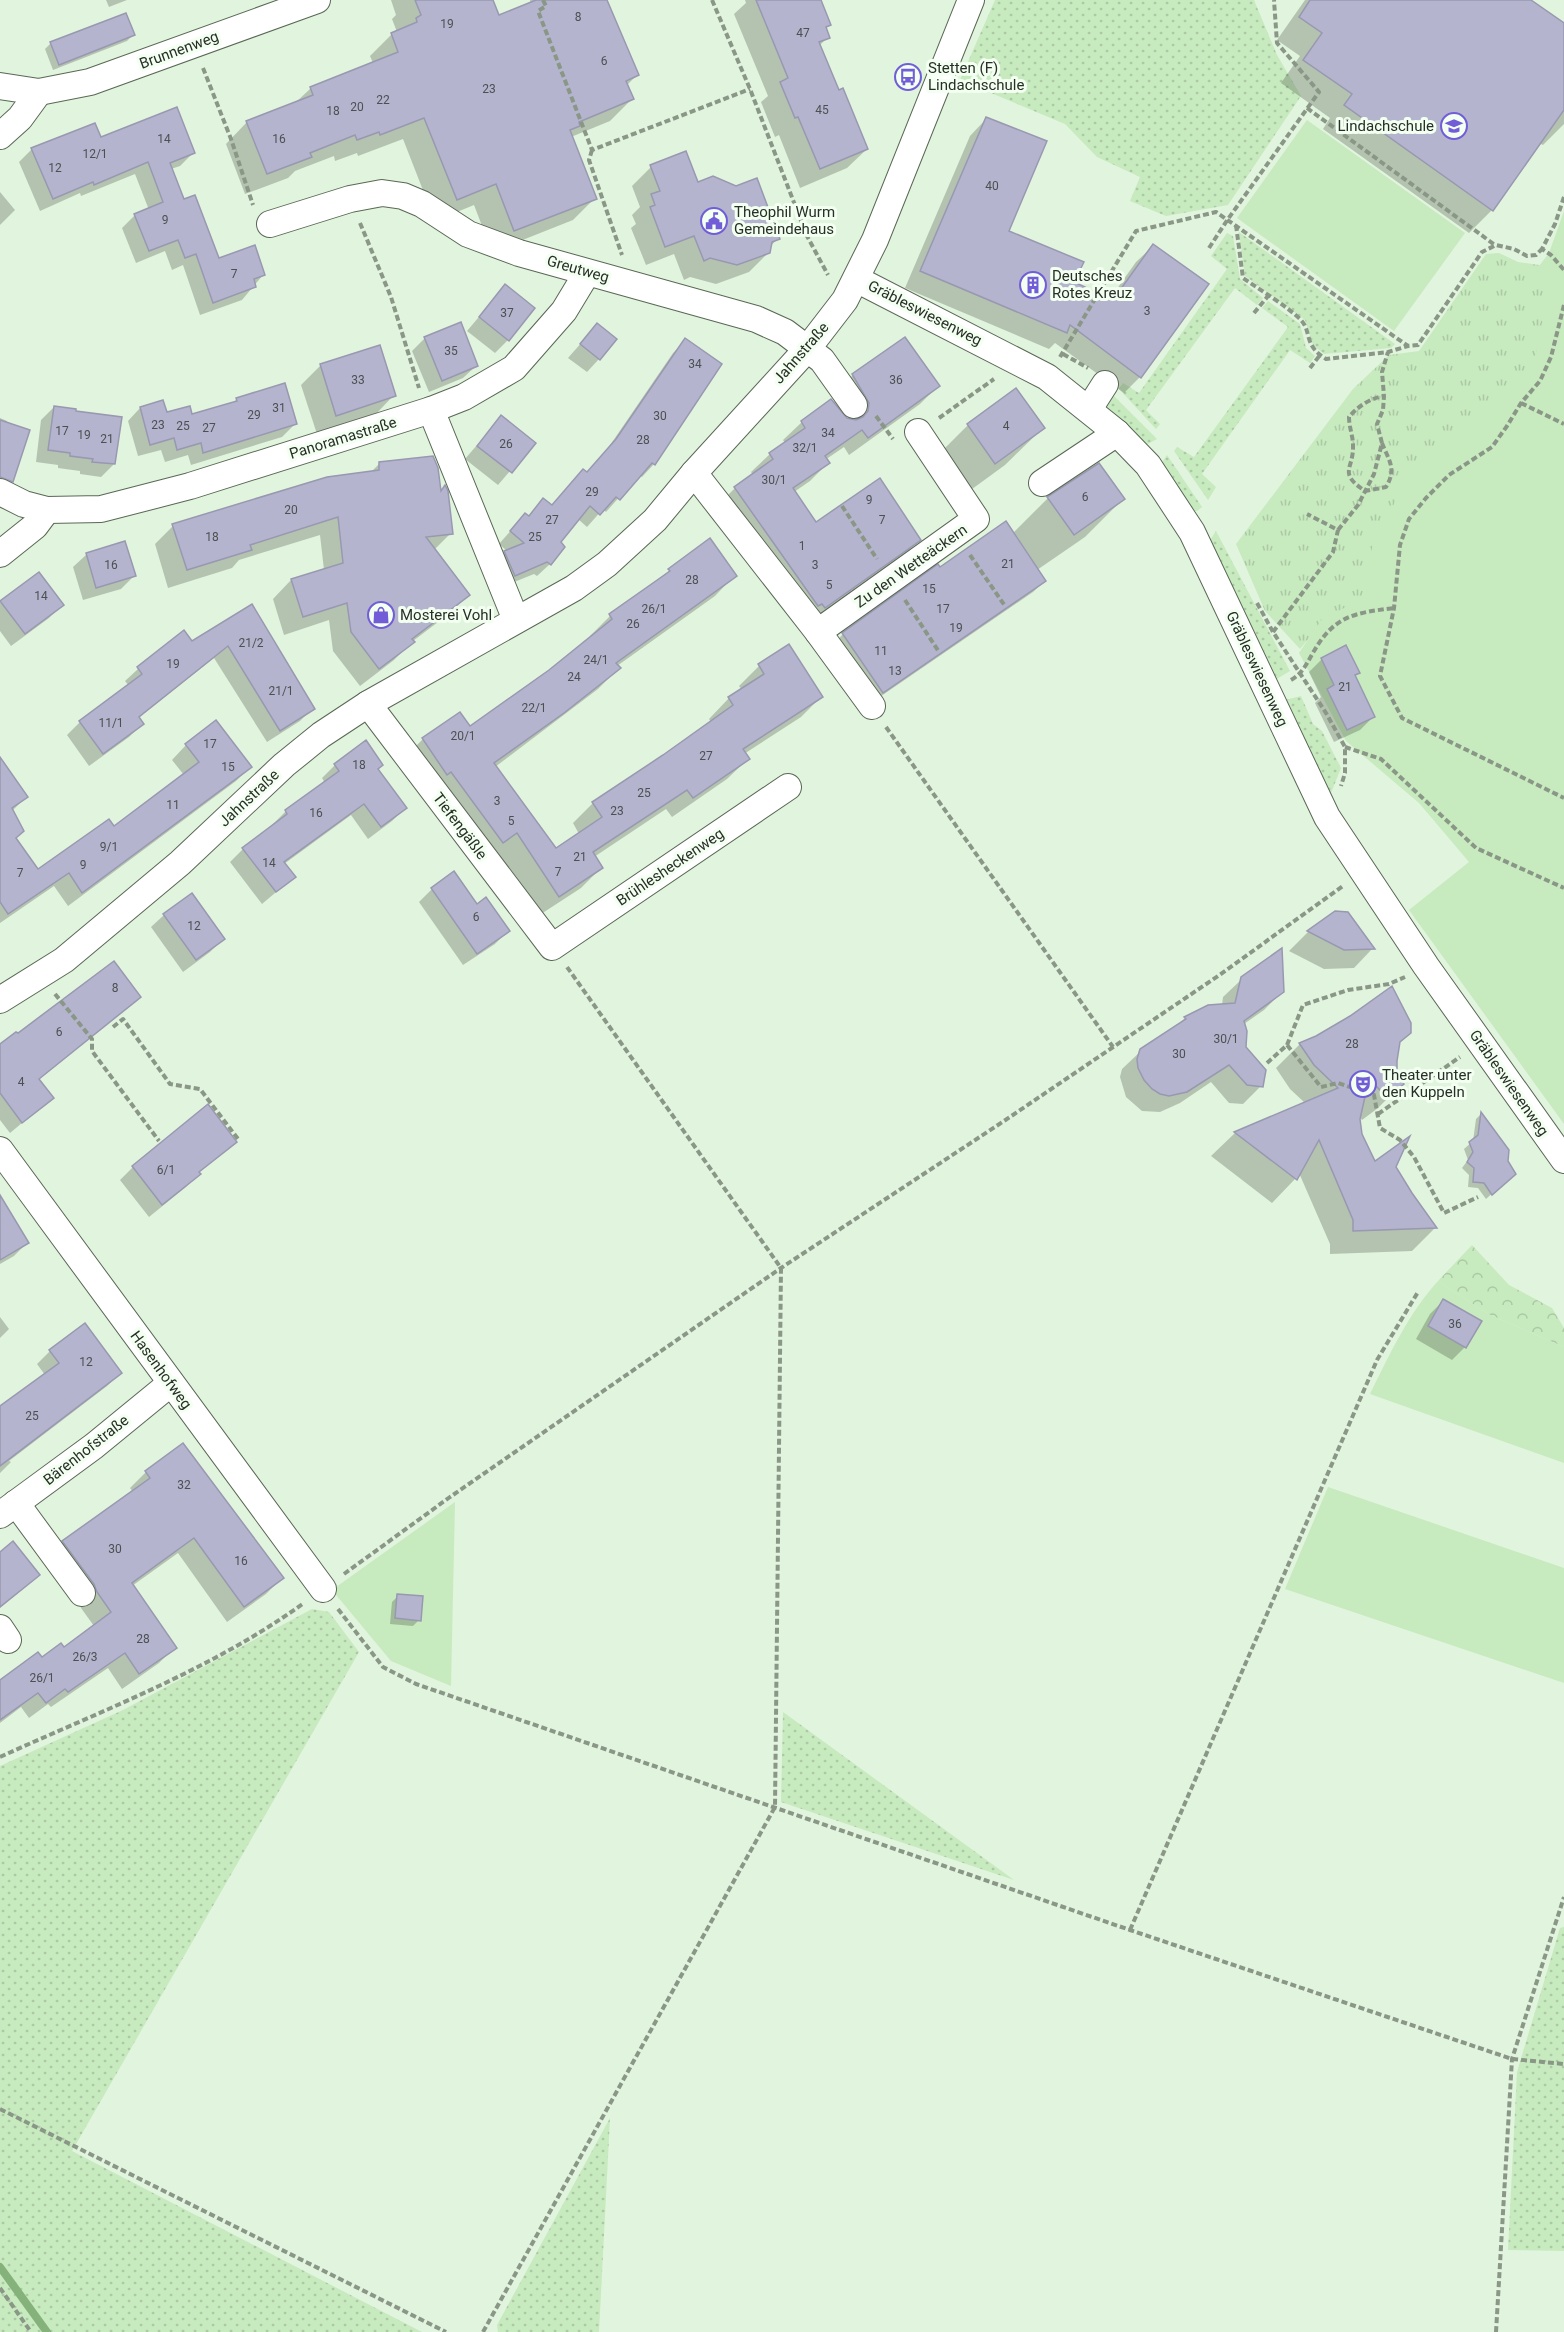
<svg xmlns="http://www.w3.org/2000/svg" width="1564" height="2332" viewBox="0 0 1564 2332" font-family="Roboto,sans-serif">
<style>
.grass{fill:url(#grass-dots)}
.forest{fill:url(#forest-crowns)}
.park{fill:url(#park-tufts)}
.garden{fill:#c7eabf}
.shadow{fill:#0003}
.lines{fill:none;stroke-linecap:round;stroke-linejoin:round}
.stream{stroke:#85b17b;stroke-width:8}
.building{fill:#b5b4ce;stroke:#9998b1;stroke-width:1.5}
.minor-casing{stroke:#596855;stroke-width:28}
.path{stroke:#8a9787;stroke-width:4;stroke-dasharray:6 3;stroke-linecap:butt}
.minor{stroke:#fff;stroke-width:26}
.labels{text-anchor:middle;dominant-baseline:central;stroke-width:6;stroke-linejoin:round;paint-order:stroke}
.number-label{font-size:12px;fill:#4b5051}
.street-label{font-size:15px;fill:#282f27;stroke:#f3fff1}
.poi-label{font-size:15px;fill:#282f27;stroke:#f3fff1;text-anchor:start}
</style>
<defs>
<pattern id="grass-dots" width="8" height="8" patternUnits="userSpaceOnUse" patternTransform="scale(1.5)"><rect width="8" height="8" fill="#c7eabf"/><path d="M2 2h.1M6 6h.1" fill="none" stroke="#abc9a4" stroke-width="1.8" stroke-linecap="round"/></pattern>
<pattern id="forest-crowns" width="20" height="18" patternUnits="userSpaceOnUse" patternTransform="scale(1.5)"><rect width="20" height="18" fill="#c7eabf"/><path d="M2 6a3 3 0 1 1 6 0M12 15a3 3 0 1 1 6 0" fill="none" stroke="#abc9a4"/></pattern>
<pattern id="park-tufts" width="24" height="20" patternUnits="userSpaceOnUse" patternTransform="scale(1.5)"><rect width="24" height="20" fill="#c7eabf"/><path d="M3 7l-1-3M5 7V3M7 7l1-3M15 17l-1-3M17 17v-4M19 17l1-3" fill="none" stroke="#abc9a4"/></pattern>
</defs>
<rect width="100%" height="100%" fill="#e1f4dd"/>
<g class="grass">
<polygon points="995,0 1254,0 1277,55 1301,96 1228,205 1166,216 1130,201 1140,177 1097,157 1065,124 960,80"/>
<polygon points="1239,232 1395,344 1391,348 1324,354 1313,345 1305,320 1245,276"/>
<polygon points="1227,233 1233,236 1240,279 1263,298 1257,305 1235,288 1146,410 1160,424 1156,429 1119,389 1123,383 1139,393 1227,269 1211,256"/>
<polygon points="1268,301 1300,324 1306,348 1315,356 1310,363 1290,350 1202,474 1216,487 1208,500 1174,451 1177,447 1194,457 1288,327 1262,308"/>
<polygon points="1114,396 1157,439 1144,446 1104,405"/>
<polygon points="1167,455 1202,507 1197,511 1190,511 1159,467"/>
<polygon points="1216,531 1290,671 1275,680 1207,545"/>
<polygon points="1301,696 1313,724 1322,731 1341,768 1331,793 1285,700"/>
<polygon points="312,1609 329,1612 359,1652 72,2151 422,2332 0,2332 0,1766 123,1710"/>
<polygon points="783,1712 1014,1880 781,1802"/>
<polygon points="1564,1927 1564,2251 1508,2250 1517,2072 1560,1928"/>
<polygon points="610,2118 599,2332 498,2332 497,2325"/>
</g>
<polygon class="forest" points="1472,1245 1509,1285 1552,1308 1564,1328 1564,1347 1488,1314 1438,1281"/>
<polygon class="park" points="1499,253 1518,262 1539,265 1557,278 1538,364 1388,597 1324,620 1300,649 1265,611 1236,544 1353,389 1389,355 1419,351 1486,254"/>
<g class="garden">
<polygon points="1307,120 1465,233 1394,331 1237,218"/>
<polygon points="1564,211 1564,1124 1409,910 1469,862 1419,803 1346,741 1299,653 1322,619 1366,597 1373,541 1411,474 1486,418 1535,359 1546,302 1547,280 1536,270 1549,253"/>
<path d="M1438,1281L1488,1314L1564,1347V1463L1370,1394C1390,1354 1408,1314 1438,1281Z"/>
<polygon points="1328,1487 1564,1568 1564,1683 1285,1589"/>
<polygon points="455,1502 451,1686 391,1661 332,1590"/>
</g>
<g class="shadow">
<polygon points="106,0 127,0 109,7"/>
<polygon points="391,0 492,0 498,17 531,4 530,0 606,0 637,75 626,86 632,99 610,121 571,137 595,198 573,220 492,252 474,205 435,221 403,139 358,156 357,153 335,161 334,156 295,171 288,178 245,194 226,144 247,122 294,104 311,88 373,63 370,56 392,34 397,32 392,19 396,15"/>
<polygon points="745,0 819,0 829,25 825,29 828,37 819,46 838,92 867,149 847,168 800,188 779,135 775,137 761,102 768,96 734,14 746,3"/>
<polygon points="1305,0 1529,0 1564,25 1564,124 1543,145 1539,143 1492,210 1469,233 1323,129 1330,118 1281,83 1300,56 1277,40"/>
<polygon points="133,35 127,41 53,70 45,49 51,43"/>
<polygon points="986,119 1007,232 1072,283 1109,300 1136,262 1153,246 1140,377 1124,393 1055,343 1049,349 905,288 970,136"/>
<polygon points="100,139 193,153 180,166 171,169 184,201 218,260 263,275 242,300 200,315 183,265 172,270 165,251 136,263 122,228 135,215 149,210 135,174 81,196 80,193 40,211 19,162 32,149"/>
<polygon points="651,167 697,184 778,238 770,247 769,252 749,272 716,284 690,277 684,280 674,254 646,265 631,228 636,224 632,215 640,207 632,186"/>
<polygon points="0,192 15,210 0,225"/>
<polygon points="505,286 508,340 495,353 467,331"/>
<polygon points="597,325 599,359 587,372 568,358"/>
<polygon points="425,338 476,366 463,378 429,392 412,351"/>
<polygon points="905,339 938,386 920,404 849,455 844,447 825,460 828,463 810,481 794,492 815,525 920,539 901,558 807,625 717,506 735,488 753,475 751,472 770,454 785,443 783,440 802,422 850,420 834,394 853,375"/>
<polygon points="686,340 654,464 642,477 639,475 606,512 603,509 587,527 578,519 558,543 550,564 537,576 534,574 502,587 493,565 507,551 499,544 513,528 528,517 544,500 551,507 586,474 604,454 673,353"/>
<polygon points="379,347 394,395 375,415 317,434 301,385 320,366"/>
<polygon points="1016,390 1043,428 1005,465 957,500 930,463 968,425"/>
<polygon points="237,399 295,424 282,437 191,465 188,455 165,462 161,450 138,456 128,421 140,408 166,414 191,416 232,404"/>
<polygon points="54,407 114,464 101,477 80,474 80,471 58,468 58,465 36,462 41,420"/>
<polygon points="501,417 534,443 498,485 465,459"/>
<polygon points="0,418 7,421 14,472 1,485"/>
<polygon points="379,464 439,493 451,533 434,550 468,595 450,613 413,641 394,660 360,686 333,651 329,620 284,635 273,599 291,580 324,570 320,535 239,560 232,568 168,588 155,544 173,526 370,473"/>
<polygon points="1048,498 1123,499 1085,537 1037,570 1045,581 1033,592 871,703 832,646 843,634 940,569 1012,534"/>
<polygon points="709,540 735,575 715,596 617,666 619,668 598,689 495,767 555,850 579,834 573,823 593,803 711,722 709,719 729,698 742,690 739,686 759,666 821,697 801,717 744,754 748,759 727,779 672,817 666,809 594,857 601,868 581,888 538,916 403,759 423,739 470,728 550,671 591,638 590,636 610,616"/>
<polygon points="124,543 134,576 121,589 83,600 73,567 86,555"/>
<polygon points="38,574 62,605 49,618 11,646 0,631 0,603"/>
<polygon points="252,606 313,708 300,721 267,742 214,658 138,718 142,724 129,737 89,766 67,735 80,722 129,686 125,681 138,669 184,632 192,643"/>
<polygon points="1322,659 1358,673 1354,677 1373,717 1360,730 1334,742 1315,703 1321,697 1309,672"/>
<polygon points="365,742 377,770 405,808 392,821 368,839 351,815 284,864 294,877 262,904 230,862 243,849 274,826 273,824 286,811 325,783 322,778 335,765"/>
<polygon points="186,745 250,767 236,781 68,906 54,886 0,923 0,760 26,797 12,811 15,838 37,871 114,828 184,775 172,760"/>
<polygon points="432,889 508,931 495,944 463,965 419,902"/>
<polygon points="1336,912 1373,948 1354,968 1324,969 1289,951 1308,932"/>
<polygon points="164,915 223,939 210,952 183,972 151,927"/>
<polygon points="1242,979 1282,992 1264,1010 1244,1024 1245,1047 1261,1086 1243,1104 1229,1103 1211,1082 1180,1103 1160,1112 1142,1111 1126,1097 1120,1077 1122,1069 1141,1051 1175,1028 1185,1018 1222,1005 1223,997"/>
<polygon points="139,997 38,1080 52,1098 10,1133 0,1120 0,1047"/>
<polygon points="1317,1037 1399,1043 1396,1071 1402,1084 1378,1108 1362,1120 1358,1115 1361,1134 1374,1163 1395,1167 1411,1194 1435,1228 1412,1251 1330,1254 1330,1244 1299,1173 1295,1179 1272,1203 1211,1156 1235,1133 1305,1103 1290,1089 1276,1068 1300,1044"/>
<polygon points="1481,1114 1508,1179 1486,1199 1478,1188 1468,1187 1469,1175 1462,1168 1468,1160 1464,1149 1473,1141 1476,1119"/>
<polygon points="235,1142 198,1173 186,1187 149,1217 120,1180 133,1167"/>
<polygon points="0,1211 27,1243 14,1256 0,1264"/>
<polygon points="1443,1301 1465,1347 1452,1360 1416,1339 1430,1314"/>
<polygon points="0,1317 9,1329 0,1338"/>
<polygon points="50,1351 120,1373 107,1386 9,1461 11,1462 0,1473 0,1408 45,1375 37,1364"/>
<polygon points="182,1445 282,1578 266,1594 227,1622 178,1553 132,1586 175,1647 159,1663 122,1689 108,1668 51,1707 48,1704 29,1718 21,1707 0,1723 0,1682 63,1649 94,1626 81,1608 79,1600 47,1558 63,1542 133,1492 130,1488 146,1472"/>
<polygon points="0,1554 38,1575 0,1608"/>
<polygon points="398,1596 419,1620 413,1626 390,1624 392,1602"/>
</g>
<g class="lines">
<polyline class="stream" points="0,2267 47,2332"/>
</g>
<g class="building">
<polygon points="415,0 493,0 499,15 536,0 607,0 639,75 626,81 634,99 579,122 580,126 570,130 597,199 514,231 496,184 457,200 424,118 380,135 379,132 357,140 355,135 310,153 312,157 267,174 246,121 313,95 310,87 398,52 391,33 417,22 416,18 421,15"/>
<polygon points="756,0 821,0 831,25 826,27 830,38 819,42 839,90 843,88 868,149 820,169 798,117 795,118 780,82 788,78"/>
<polygon points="1310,0 1531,0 1564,23 1564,110 1493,211 1344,105 1352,94 1303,60 1322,33 1299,17"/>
<polygon points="126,13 135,35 59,65 50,42"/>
<polygon points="177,107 195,153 170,163 184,199 195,195 219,258 255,245 265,275 254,279 256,287 213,303 196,254 185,258 178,240 149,251 134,214 163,202 148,162 94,185 93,182 53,199 31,148 95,123 101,137"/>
<polygon points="986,117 1047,141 1009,231 1084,262 1074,282 1113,300 1153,244 1209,284 1141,378 1070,325 1067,333 920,271"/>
<polygon points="686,151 698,182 713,176 736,186 757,178 780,239 772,242 770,253 737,265 710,258 704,261 694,236 665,247 650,207 655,205 651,194 660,191 650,165"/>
<polygon points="505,284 535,308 509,341 479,317"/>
<polygon points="461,322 478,366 442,381 424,337"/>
<polygon points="597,323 617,339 600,360 580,344"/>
<polygon points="905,337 940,386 868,438 862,430 825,456 830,463 793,488 816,522 880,478 921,540 825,608 822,604 818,606 734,487 773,459 769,453 805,428 801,421 831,399 847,418 856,420 863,417 868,411 869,403 852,374"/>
<polygon points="685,338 722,364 655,465 652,463 620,500 616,497 600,515 590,506 561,542 565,547 551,565 547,562 515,576 504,551 524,543 510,531 525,513 529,516 543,498 552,505 583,469 587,472 616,439"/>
<polygon points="380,345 396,396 336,416 320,364"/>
<polygon points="285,383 297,424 203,453 201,443 177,450 174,438 150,445 140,407 163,400 167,412 190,406 192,414 237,401 236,398"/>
<polygon points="1016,388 1045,428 995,464 967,424"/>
<polygon points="54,406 76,409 76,411 122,417 115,464 92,462 93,459 70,456 70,453 48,450"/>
<polygon points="501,415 536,443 512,473 477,446"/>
<polygon points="0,420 30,430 13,482 0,477"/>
<polygon points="433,456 438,468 441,491 445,485 448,491 453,534 426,537 470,595 412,639 415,642 379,669 351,632 347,603 303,617 291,579 343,563 338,517 250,545 252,550 187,570 172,524 327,477 379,470 379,462"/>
<polygon points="1099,463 1125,499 1074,535 1047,497"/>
<polygon points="1006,521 1046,581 883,693 842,633 938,564 940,567"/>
<polygon points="710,538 737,576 616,663 621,668 564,713 494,763 556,848 602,817 592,802 663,755 733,705 728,697 764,674 758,664 789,644 823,697 743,749 750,759 693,798 687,790 593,852 603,868 559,897 517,833 503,843 451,772 447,775 422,738 460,712 470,726 549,670 612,619 609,614 670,571 668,569"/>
<polygon points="125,541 136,576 96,588 86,553"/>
<polygon points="39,572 64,605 25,634 0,601"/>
<polygon points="252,604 315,709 280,731 228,646 139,717 144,724 103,754 79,721 142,674 137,667 184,630 192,641"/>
<polygon points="1346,645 1360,673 1355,675 1375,717 1347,730 1327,689 1334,685 1321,658"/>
<polygon points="216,720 252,767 82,893 69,873 8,914 0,902 0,757 28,797 12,808 24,831 16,838 38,869 109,819 114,826 199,762 185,744"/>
<polygon points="366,740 383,765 378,769 407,808 381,827 364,804 284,862 296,877 276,892 242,848 287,814 285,810 339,771 334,764"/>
<polygon points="454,871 477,904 486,897 510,931 477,954 431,888"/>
<polygon points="192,893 225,939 196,960 163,914"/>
<polygon points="1335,911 1348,912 1375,949 1344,950 1307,931"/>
<polygon points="1282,948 1284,992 1244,1021 1247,1031 1246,1047 1266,1070 1263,1087 1247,1085 1229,1065 1187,1092 1169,1096 1160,1094 1152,1089 1144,1080 1138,1068 1137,1059 1140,1049 1186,1019 1184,1017 1208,1005 1235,1003 1241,977"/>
<polygon points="114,961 141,997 39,1079 54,1098 22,1123 0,1093 0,1044 16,1032 18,1033"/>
<polygon points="1392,986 1411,1023 1411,1033 1400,1042 1397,1061 1397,1071 1404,1084 1387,1097 1369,1079 1360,1119 1362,1134 1375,1161 1410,1136 1396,1167 1412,1193 1437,1228 1353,1231 1353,1220 1319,1140 1297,1180 1234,1132 1338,1088 1314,1065 1299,1043 1316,1036 1350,1016"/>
<polygon points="208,1104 237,1142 199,1172 201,1174 162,1205 132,1166"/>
<polygon points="1481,1112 1509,1150 1508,1161 1516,1174 1492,1195 1484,1183 1473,1182 1474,1168 1467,1162 1473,1152 1469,1142 1478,1135"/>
<polygon points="0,1195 29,1243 0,1260"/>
<polygon points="1443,1299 1482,1321 1466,1348 1428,1326"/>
<polygon points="85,1323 122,1373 0,1466 0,1406 59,1363 49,1350"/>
<polygon points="183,1443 284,1578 244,1607 194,1538 132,1583 177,1648 139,1674 125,1653 68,1692 65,1689 46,1703 38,1693 0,1720 0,1680 38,1652 42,1657 61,1643 64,1647 111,1612 97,1592 94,1584 62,1541 150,1478 145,1471"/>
<polygon points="13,1541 40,1575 0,1607 0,1552"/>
<polygon points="397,1594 423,1596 421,1621 395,1618"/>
</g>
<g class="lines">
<defs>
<g id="minor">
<polyline points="0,86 39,92 90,82 317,0"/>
<polyline points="0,136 20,118 39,92"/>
<polyline points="270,224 350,199 382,193 403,196 422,204 468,234 519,253 756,319 785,332 822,360 854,405"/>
<polyline points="856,279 1047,377 1117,433 1148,465 1192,532 1327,817 1426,966 1564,1160"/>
<polyline points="1089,409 1105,384"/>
<polyline points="431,410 516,620"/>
<polyline points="694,473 818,632 872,706"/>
<polyline points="1042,483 1117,433"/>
<polyline points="0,492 24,504 47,510 101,509 190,486 431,410 464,397 514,368 564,311 587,273"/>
<polyline points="0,554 35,526 47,510"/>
<polyline points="818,632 976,519 918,432"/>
<polyline points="368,704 552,947 788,787"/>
<polyline points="0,1000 64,960 180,863 284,765 321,735 368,704 574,588 607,564 655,520 694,473 808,348 845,300 875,240 971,0"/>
<polyline points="0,1150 323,1589"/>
<polyline points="16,1503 82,1593"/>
<polyline points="0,1515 94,1446 171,1383"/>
<polyline points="0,1628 8,1640"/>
</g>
</defs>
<use href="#minor" class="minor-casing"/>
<g class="path">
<polyline points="543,0 546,6 538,11 592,150 750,89"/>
<polyline points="712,0 750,89 807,236 828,275"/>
<polyline points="203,68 231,139 253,205"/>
<polyline points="1307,108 1495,245"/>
<polyline points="592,150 589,160 622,255"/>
<polyline points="1564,197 1555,224 1542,249 1551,255 1564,270"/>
<polyline points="360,223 391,297 419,388"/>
<path d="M1236,225L1243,278C1260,290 1287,306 1301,320C1312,332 1303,345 1326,359L1388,352L1408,346"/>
<polyline points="1209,248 1228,219 1319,92 1277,43 1274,0"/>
<polyline points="1564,305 1551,357 1540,381 1521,403 1507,426 1492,447 1449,475 1426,498 1409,519 1400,545 1394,608 1380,676 1402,718 1564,798"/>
<polyline points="1254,313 1268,296"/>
<polyline points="1063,354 1088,368"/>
<polyline points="1060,357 1136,231 1216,212 1408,346 1418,345 1482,252 1496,245 1514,249 1527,256 1536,255 1542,249"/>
<polyline points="1310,368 1320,355"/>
<polyline points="1521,403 1564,424"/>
<polyline points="876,416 893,439"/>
<polyline points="939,418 994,379"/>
<path d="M1382,443C1389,461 1397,469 1386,487L1365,491C1337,472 1354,470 1353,445C1353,436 1349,427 1349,417C1358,406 1371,398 1384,396"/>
<polyline points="842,506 877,559"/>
<polyline points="1338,530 1358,505 1374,474 1382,443 1377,424 1383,410 1384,396 1382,372 1388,352"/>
<polyline points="970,555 1005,606"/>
<polyline points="905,600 939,652"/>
<polyline points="1257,603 1273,632 1326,713 1345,747 1345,773 1341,786"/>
<polyline points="1273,632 1333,552 1338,530 1307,514"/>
<path d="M1291,680C1303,673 1307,663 1314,651C1335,615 1355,613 1394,608"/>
<polyline points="886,727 1113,1047"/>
<polyline points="1345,747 1381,759 1476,848 1564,888"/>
<polyline points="55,994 92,1039 92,1051 159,1141"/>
<polyline points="113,1027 123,1019 170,1084 200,1089 238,1139"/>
<polyline points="1287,1045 1303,1005 1348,990 1389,984 1405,977"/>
<polyline points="1267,1063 1287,1045 1321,1087 1338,1083 1374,1095 1380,1128 1400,1140 1414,1157 1444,1213 1478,1197"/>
<polyline points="1378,1114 1460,1057"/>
<polyline points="344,1574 450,1497 781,1268 1004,1121 1218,976 1343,886"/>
<polyline points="338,1609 383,1667 416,1684 1130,1930 1512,2059 1564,2064"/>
<path d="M0,1757C103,1710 211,1670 304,1603"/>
<polyline points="1130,1930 1377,1360 1418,1292"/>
<polyline points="0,2109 446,2332"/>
<polyline points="0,2288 31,2332"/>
<polyline points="483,2332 775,1807 781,1268 567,967"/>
<polyline points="1496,2332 1512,2059 1564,1897"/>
</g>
<use href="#minor" class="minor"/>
</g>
<defs>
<symbol id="bus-ring" viewBox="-11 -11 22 22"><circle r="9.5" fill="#f3fff1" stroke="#715dd7" stroke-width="1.5"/><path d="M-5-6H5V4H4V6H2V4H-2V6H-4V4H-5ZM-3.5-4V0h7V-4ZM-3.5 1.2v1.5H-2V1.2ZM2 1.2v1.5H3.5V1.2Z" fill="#715dd7"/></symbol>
<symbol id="school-ring" viewBox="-11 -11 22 22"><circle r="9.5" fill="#f3fff1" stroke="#715dd7" stroke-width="1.5"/><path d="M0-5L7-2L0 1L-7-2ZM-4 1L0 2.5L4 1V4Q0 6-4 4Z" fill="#715dd7"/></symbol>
<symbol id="civic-ring" viewBox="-11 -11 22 22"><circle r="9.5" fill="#f3fff1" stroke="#715dd7" stroke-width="1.5"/><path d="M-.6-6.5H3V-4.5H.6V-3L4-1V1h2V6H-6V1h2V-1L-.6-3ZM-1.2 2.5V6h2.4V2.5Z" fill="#715dd7"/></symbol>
<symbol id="building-ring" viewBox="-11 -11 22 22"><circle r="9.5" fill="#f3fff1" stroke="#715dd7" stroke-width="1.5"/><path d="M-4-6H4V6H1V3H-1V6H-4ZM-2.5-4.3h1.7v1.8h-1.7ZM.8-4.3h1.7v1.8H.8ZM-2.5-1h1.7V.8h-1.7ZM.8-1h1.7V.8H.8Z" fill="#715dd7"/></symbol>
<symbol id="shop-ring" viewBox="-11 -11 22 22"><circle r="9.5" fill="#f3fff1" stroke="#715dd7" stroke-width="1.5"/><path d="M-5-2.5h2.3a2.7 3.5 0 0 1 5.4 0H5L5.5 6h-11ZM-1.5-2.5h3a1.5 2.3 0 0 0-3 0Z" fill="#715dd7"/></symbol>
<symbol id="theatre-ring" viewBox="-11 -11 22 22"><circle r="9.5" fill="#f3fff1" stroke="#715dd7" stroke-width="1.5"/><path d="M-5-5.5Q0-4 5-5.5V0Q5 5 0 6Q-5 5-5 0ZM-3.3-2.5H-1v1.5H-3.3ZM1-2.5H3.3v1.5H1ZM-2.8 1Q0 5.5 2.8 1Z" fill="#715dd7"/></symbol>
</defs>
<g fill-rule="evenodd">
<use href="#bus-ring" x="893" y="62" width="30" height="30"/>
<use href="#school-ring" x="1439" y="111" width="30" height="30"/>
<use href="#civic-ring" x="699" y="206" width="30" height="30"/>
<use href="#building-ring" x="1018" y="270" width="30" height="30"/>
<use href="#shop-ring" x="366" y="600" width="30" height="30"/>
<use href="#theatre-ring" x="1348" y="1069" width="30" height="30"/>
</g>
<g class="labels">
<g class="number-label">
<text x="578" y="17">8</text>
<text x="447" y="24">19</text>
<text x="803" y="33">47</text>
<text x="604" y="61">6</text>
<text x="489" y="89">23</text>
<text x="383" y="100">22</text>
<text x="357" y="107">20</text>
<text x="822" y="110">45</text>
<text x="333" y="111">18</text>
<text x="164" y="139">14</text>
<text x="279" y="139">16</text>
<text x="95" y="154">12/1</text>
<text x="55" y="168">12</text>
<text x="992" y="186">40</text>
<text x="165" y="220">9</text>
<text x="234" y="274">7</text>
<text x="1147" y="311">3</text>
<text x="507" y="313">37</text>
<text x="451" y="351">35</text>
<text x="695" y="364">34</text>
<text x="358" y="380">33</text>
<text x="896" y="380">36</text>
<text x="279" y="408">31</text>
<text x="254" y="415">29</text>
<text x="660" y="416">30</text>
<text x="158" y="425">23</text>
<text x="183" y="426">25</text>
<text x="1006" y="426">4</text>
<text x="209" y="428">27</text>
<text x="62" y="431">17</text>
<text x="828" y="433">34</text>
<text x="84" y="435">19</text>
<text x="107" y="439">21</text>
<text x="643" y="440">28</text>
<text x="506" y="444">26</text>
<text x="805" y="448">32/1</text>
<text x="774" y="480">30/1</text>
<text x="592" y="492">29</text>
<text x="1085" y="497">6</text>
<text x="869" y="500">9</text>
<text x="291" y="510">20</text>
<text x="552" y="520">27</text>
<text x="882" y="520">7</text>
<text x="212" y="537">18</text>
<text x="535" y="537">25</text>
<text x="802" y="546">1</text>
<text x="1008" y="564">21</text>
<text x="111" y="565">16</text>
<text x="815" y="565">3</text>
<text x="692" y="580">28</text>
<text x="829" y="585">5</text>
<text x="929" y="589">15</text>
<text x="41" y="596">14</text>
<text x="654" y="609">26/1</text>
<text x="943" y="609">17</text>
<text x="633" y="624">26</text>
<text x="956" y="628">19</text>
<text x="251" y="643">21/2</text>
<text x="881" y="651">11</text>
<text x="596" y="660">24/1</text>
<text x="173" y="664">19</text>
<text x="895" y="671">13</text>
<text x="574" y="677">24</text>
<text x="1345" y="687">21</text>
<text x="281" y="691">21/1</text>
<text x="534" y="708">22/1</text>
<text x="111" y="723">11/1</text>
<text x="463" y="736">20/1</text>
<text x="210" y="744">17</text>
<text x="706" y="756">27</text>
<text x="359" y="765">18</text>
<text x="228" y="767">15</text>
<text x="644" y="793">25</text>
<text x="497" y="801">3</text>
<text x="173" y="805">11</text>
<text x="617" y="811">23</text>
<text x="316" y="813">16</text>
<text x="511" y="821">5</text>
<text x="109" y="847">9/1</text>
<text x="580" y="857">21</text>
<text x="269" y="863">14</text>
<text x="83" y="865">9</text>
<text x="558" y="872">7</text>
<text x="20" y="873">7</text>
<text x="476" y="917">6</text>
<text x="194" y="926">12</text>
<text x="115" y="988">8</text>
<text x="59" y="1032">6</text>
<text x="1226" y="1039">30/1</text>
<text x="1352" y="1044">28</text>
<text x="1179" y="1054">30</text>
<text x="21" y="1082">4</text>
<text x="166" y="1170">6/1</text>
<text x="1455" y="1324">36</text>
<text x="86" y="1362">12</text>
<text x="32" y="1416">25</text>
<text x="184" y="1485">32</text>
<text x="115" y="1549">30</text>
<text x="241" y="1561">16</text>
<text x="143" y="1639">28</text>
<text x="85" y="1657">26/3</text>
<text x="42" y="1678">26/1</text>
</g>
<g class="street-label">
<text transform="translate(179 50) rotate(-20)">Brunnenweg</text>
<text transform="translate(578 269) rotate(16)">Greutweg</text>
<text transform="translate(925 313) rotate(27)">Gräbleswiesenweg</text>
<text transform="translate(801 353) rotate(-49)">Jahnstraße</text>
<text transform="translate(343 438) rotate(-17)">Panoramastraße</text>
<text transform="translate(911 566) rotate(-35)">Zu den Wetteäckern</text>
<text transform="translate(1257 669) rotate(65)">Gräbleswiesenweg</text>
<text transform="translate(249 798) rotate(-43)">Jahnstraße</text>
<text transform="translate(460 826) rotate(53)">Tiefengäßle</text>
<text transform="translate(670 867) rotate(-34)">Brühlesheckenweg</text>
<text transform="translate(1509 1083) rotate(55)">Gräbleswiesenweg</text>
<text transform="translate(161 1370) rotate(54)">Hasenhofweg</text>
<text transform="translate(86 1450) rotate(-38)">Bärenhofstraße</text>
</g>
<g class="poi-label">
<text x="928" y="68">Stetten (F)<tspan x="928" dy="17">Lindachschule</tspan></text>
<text x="1434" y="126" text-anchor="end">Lindachschule</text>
<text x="734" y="212">Theophil Wurm<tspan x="734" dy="17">Gemeindehaus</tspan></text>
<text x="1052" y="276">Deutsches<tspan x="1052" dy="17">Rotes Kreuz</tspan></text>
<text x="400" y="615">Mosterei Vohl</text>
<text x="1382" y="1075">Theater unter<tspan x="1382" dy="17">den Kuppeln</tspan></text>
</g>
</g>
</svg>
